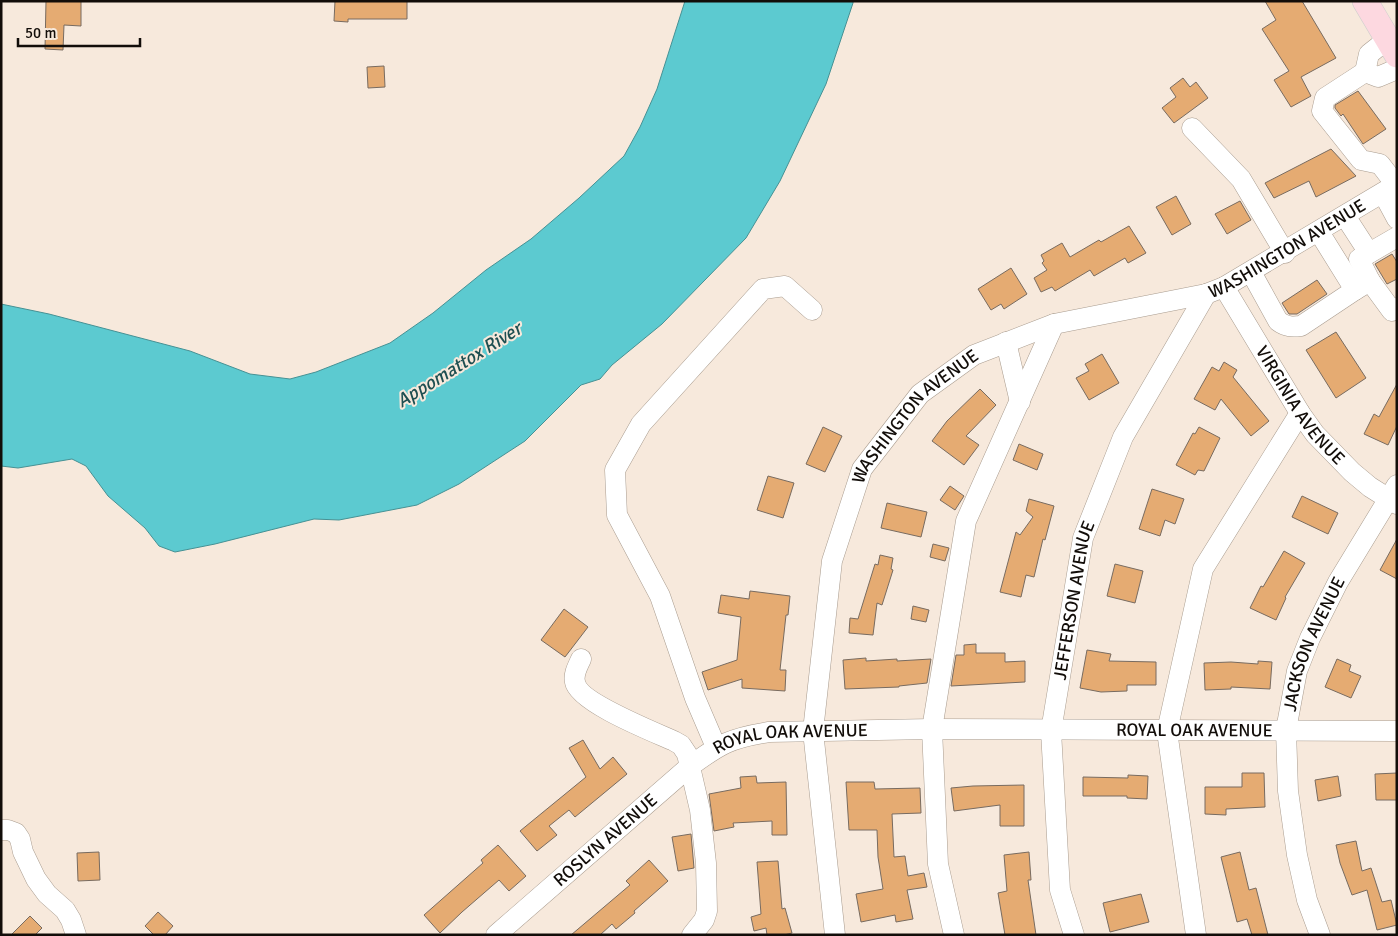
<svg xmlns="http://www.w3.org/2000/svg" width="1398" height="936" viewBox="0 0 1398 936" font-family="Signika,sans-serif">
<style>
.water{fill:#5ccad0;stroke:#469194}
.building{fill:#e5ab72;stroke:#786b60}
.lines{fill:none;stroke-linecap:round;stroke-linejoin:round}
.minor-casing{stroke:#a99c8f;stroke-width:21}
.major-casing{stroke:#d0cfce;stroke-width:26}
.minor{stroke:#fff;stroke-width:20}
.major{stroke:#fdd8e0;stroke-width:25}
.labels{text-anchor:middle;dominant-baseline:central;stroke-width:4;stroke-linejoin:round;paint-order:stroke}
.street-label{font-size:18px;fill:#120d09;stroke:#f7e9dc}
.water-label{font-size:19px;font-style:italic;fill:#1e4f51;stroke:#f7e9dc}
</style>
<rect width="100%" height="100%" fill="#f7e9dc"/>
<polygon class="water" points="685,1 853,1 853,3 826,84 780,181 746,238 662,324 612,365 600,379 581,385 525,441 459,484 417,505 339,520 314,519 215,544 175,552 159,546 145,528 108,496 86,466 72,459 18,468 1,466 1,304 49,314 190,351 250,374 290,379 316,372 390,343 433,313 486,270 531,239 579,198 624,156 640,127 657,89"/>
<g class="building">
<polygon points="46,1 81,1 81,26 64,25 63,50 45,49"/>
<polygon points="335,1 407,1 407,19 348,19 348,22 334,21"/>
<polygon points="1265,1 1302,1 1336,58 1301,77 1311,96 1291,107 1274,80 1289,71 1262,29 1276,20"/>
<polygon points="384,66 385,87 368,88 367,67"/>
<polygon points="1183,78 1190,87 1196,82 1208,98 1174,123 1162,108 1176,97 1170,88"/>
<polygon points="1358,91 1386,129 1363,144 1343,114 1341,116 1335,108 1335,105"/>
<polygon points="1331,149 1356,176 1316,197 1309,181 1274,198 1265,183"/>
<polygon points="1176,196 1191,224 1172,235 1156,207"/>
<polygon points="1240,201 1251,220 1227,234 1215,214"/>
<polygon points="1129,226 1146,253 1128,263 1125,258 1094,276 1090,270 1055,291 1052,287 1041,292 1034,278 1047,270 1042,263 1044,261 1041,255 1062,243 1070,257 1099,240 1101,242"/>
<polygon points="1392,254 1397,262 1397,279 1387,284 1375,264"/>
<polygon points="1011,268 1027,294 1004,309 1001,304 991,310 978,289"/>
<polygon points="1317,280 1327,294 1297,314 1289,314 1282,303"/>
<polygon points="1336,332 1366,378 1336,398 1306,350"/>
<polygon points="1102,354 1119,383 1089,400 1076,378 1089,371 1085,364"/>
<polygon points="1224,362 1237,370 1233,377 1269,421 1251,436 1221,399 1215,410 1194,399 1212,367 1219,371"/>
<polygon points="1397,384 1397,426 1388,445 1364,434 1374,414 1379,417"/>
<polygon points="980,389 996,405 966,436 979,445 964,465 932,441 947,421"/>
<polygon points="823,427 842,436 825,472 806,464"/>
<polygon points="1199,427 1220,438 1204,471 1198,470 1195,475 1176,465 1193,433 1195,434"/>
<polygon points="1019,444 1043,454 1037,470 1013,460"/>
<polygon points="768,476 794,483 783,518 757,510"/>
<polygon points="950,486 964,496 955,510 940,500"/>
<polygon points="1152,489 1184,499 1175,524 1165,520 1160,536 1139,529"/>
<polygon points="1302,496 1338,513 1328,534 1292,517"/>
<polygon points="1029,499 1054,506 1045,540 1043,539 1034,577 1026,575 1021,597 1000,592 1016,532 1020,535 1033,517 1026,511"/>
<polygon points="887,503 927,512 921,537 881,528"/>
<polygon points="1397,539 1397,579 1380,570"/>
<polygon points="933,544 949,548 945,561 930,557"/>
<polygon points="1284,551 1305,563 1285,597 1286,598 1276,620 1250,608 1261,586 1263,587"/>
<polygon points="880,555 893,558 891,569 893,570 882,605 877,603 873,635 849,633 850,618 858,619 875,564 878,565"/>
<polygon points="1115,564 1143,571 1135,603 1107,596"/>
<polygon points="750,591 790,596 788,615 786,615 780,670 786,670 785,691 742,688 742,679 708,690 702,672 737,660 741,617 718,613 721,595 749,599"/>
<polygon points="913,606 929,610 926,622 911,619"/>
<polygon points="564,609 588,627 565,657 541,640"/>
<polygon points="976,644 976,653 1005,653 1005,662 1025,661 1025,682 951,686 956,655 964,655 964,645"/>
<polygon points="1087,650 1111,654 1109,661 1156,662 1156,685 1127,685 1127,691 1101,692 1080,688"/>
<polygon points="866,658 866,661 897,659 897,661 931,659 927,683 899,686 899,687 845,689 843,660"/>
<polygon points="1337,659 1351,665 1349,671 1361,676 1351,698 1325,687"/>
<polygon points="1258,661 1272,662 1270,689 1231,687 1231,689 1205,690 1204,663 1231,662 1258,664"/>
<polygon points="583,740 600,769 613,757 627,774 575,817 569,810 549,826 557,835 537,851 520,831 586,777 569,748"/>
<polygon points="1242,773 1264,773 1265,807 1226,809 1226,815 1205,814 1205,787 1242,787"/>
<polygon points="1397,773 1397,800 1376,800 1375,774"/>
<polygon points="1128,775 1148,776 1147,799 1127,798 1127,796 1083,796 1083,777 1128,778"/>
<polygon points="756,776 757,783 786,782 787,835 772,835 772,821 733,823 734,827 714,831 709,794 741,788 740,777"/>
<polygon points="1338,776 1341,796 1318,801 1315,780"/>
<polygon points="846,782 874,782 875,789 920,788 921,813 892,814 894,857 905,856 908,876 924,873 927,887 907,890 913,919 896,922 895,915 861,922 856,894 883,889 878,857 877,830 849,830"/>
<polygon points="1024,785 1024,826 1000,826 1000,805 954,811 951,788 973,786"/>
<polygon points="691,834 694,868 678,871 672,837"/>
<polygon points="1356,841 1362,871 1371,868 1382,902 1391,900 1397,925 1377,930 1367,890 1352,895 1340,863 1336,845"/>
<polygon points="498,845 526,876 509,891 499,880 462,912 440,933 424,915 483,863 481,860"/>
<polygon points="99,852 100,880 78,881 77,853"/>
<polygon points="1029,852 1031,880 1028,880 1036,935 1005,935 998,893 1007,891 1004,855"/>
<polygon points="1240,852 1249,890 1256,888 1268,935 1252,935 1247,919 1237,922 1221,857"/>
<polygon points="649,860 668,881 634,911 635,913 616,929 612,924 600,935 571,935 630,885 626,881"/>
<polygon points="778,861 782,909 785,908 792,933 784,935 767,935 766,928 754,931 751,917 761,914 757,862"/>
<polygon points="1141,894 1149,922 1110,932 1103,903"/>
<polygon points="158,912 173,926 165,935 154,935 145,926"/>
<polygon points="30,916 42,928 35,935 11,935"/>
</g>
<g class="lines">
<defs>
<g id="minor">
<polyline points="1365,72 1369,54 1388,39"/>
<polyline points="1192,128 1241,179 1285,253"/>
<polyline points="1396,185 1380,164 1361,160 1322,111 1325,98 1365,72 1378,77 1397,69"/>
<polyline points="1383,193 1397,219"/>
<polyline points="1345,216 1369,253"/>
<path d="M1251,272L1278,321C1286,327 1292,327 1301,326L1355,290L1319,232"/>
<polyline points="1370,281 1392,311 1397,308"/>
<path id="s1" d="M1224,287L1300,413L1315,434L1352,472L1370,487L1397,504"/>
<polyline points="1355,290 1370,281 1359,259 1397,237"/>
<polyline points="1006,342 1020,402"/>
<path d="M581,659C578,666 573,674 575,682C578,702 654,732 674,741L681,745L687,754L700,810L706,863L707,911L704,920L692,935"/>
<polyline points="716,747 695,698 660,596 617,515 615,470 641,424 763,289 785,286 812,310"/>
<polyline points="1,830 8,830 16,833 20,839 23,852 36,879 47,894 65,910 71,920 76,935"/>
<path id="s2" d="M496,935L689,767C720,744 730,738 769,732L932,729L1397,731"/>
<path id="s3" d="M835,935L813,731L832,561L862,469L920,394L974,355L1054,324L1206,294L1224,287L1397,184"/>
<polyline points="954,935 938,864 932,729 966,521 1054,324"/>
<path id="s4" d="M1074,935L1060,890L1051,731L1083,538L1123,437L1206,294"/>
<polyline points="1196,935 1167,731 1203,569 1300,413"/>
<path id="s5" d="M1320,935L1307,900L1297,855L1288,791L1286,730L1297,671L1310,638L1338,582L1397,485"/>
</g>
<polyline id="major" points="1365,1 1397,55"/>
</defs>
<use href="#minor" class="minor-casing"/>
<use href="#major" class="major-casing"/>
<use href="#minor" class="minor"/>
<use href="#major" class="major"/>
</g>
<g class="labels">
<g class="street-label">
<text stroke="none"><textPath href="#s3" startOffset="968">WASHINGTON AVENUE</textPath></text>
<text stroke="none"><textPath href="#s1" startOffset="141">VIRGINIA AVENUE</textPath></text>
<text stroke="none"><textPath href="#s3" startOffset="548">WASHINGTON AVENUE</textPath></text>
<text stroke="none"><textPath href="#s4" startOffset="339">JEFFERSON AVENUE</textPath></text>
<text stroke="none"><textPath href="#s5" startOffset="300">JACKSON AVENUE</textPath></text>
<text stroke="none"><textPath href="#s2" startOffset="770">ROYAL OAK AVENUE</textPath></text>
<text stroke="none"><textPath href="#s2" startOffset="365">ROYAL OAK AVENUE</textPath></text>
<text stroke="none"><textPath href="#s2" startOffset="145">ROSLYN AVENUE</textPath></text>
</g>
<g class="water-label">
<text transform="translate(459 365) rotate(-32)">Appomattox River</text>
</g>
</g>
<rect width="1398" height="936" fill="none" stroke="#120d09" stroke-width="5"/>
<path d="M18 38v8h122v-8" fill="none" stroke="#120d09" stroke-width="2.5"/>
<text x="25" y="38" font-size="15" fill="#120d09" stroke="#f7e9dc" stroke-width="4" paint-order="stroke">50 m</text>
</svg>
